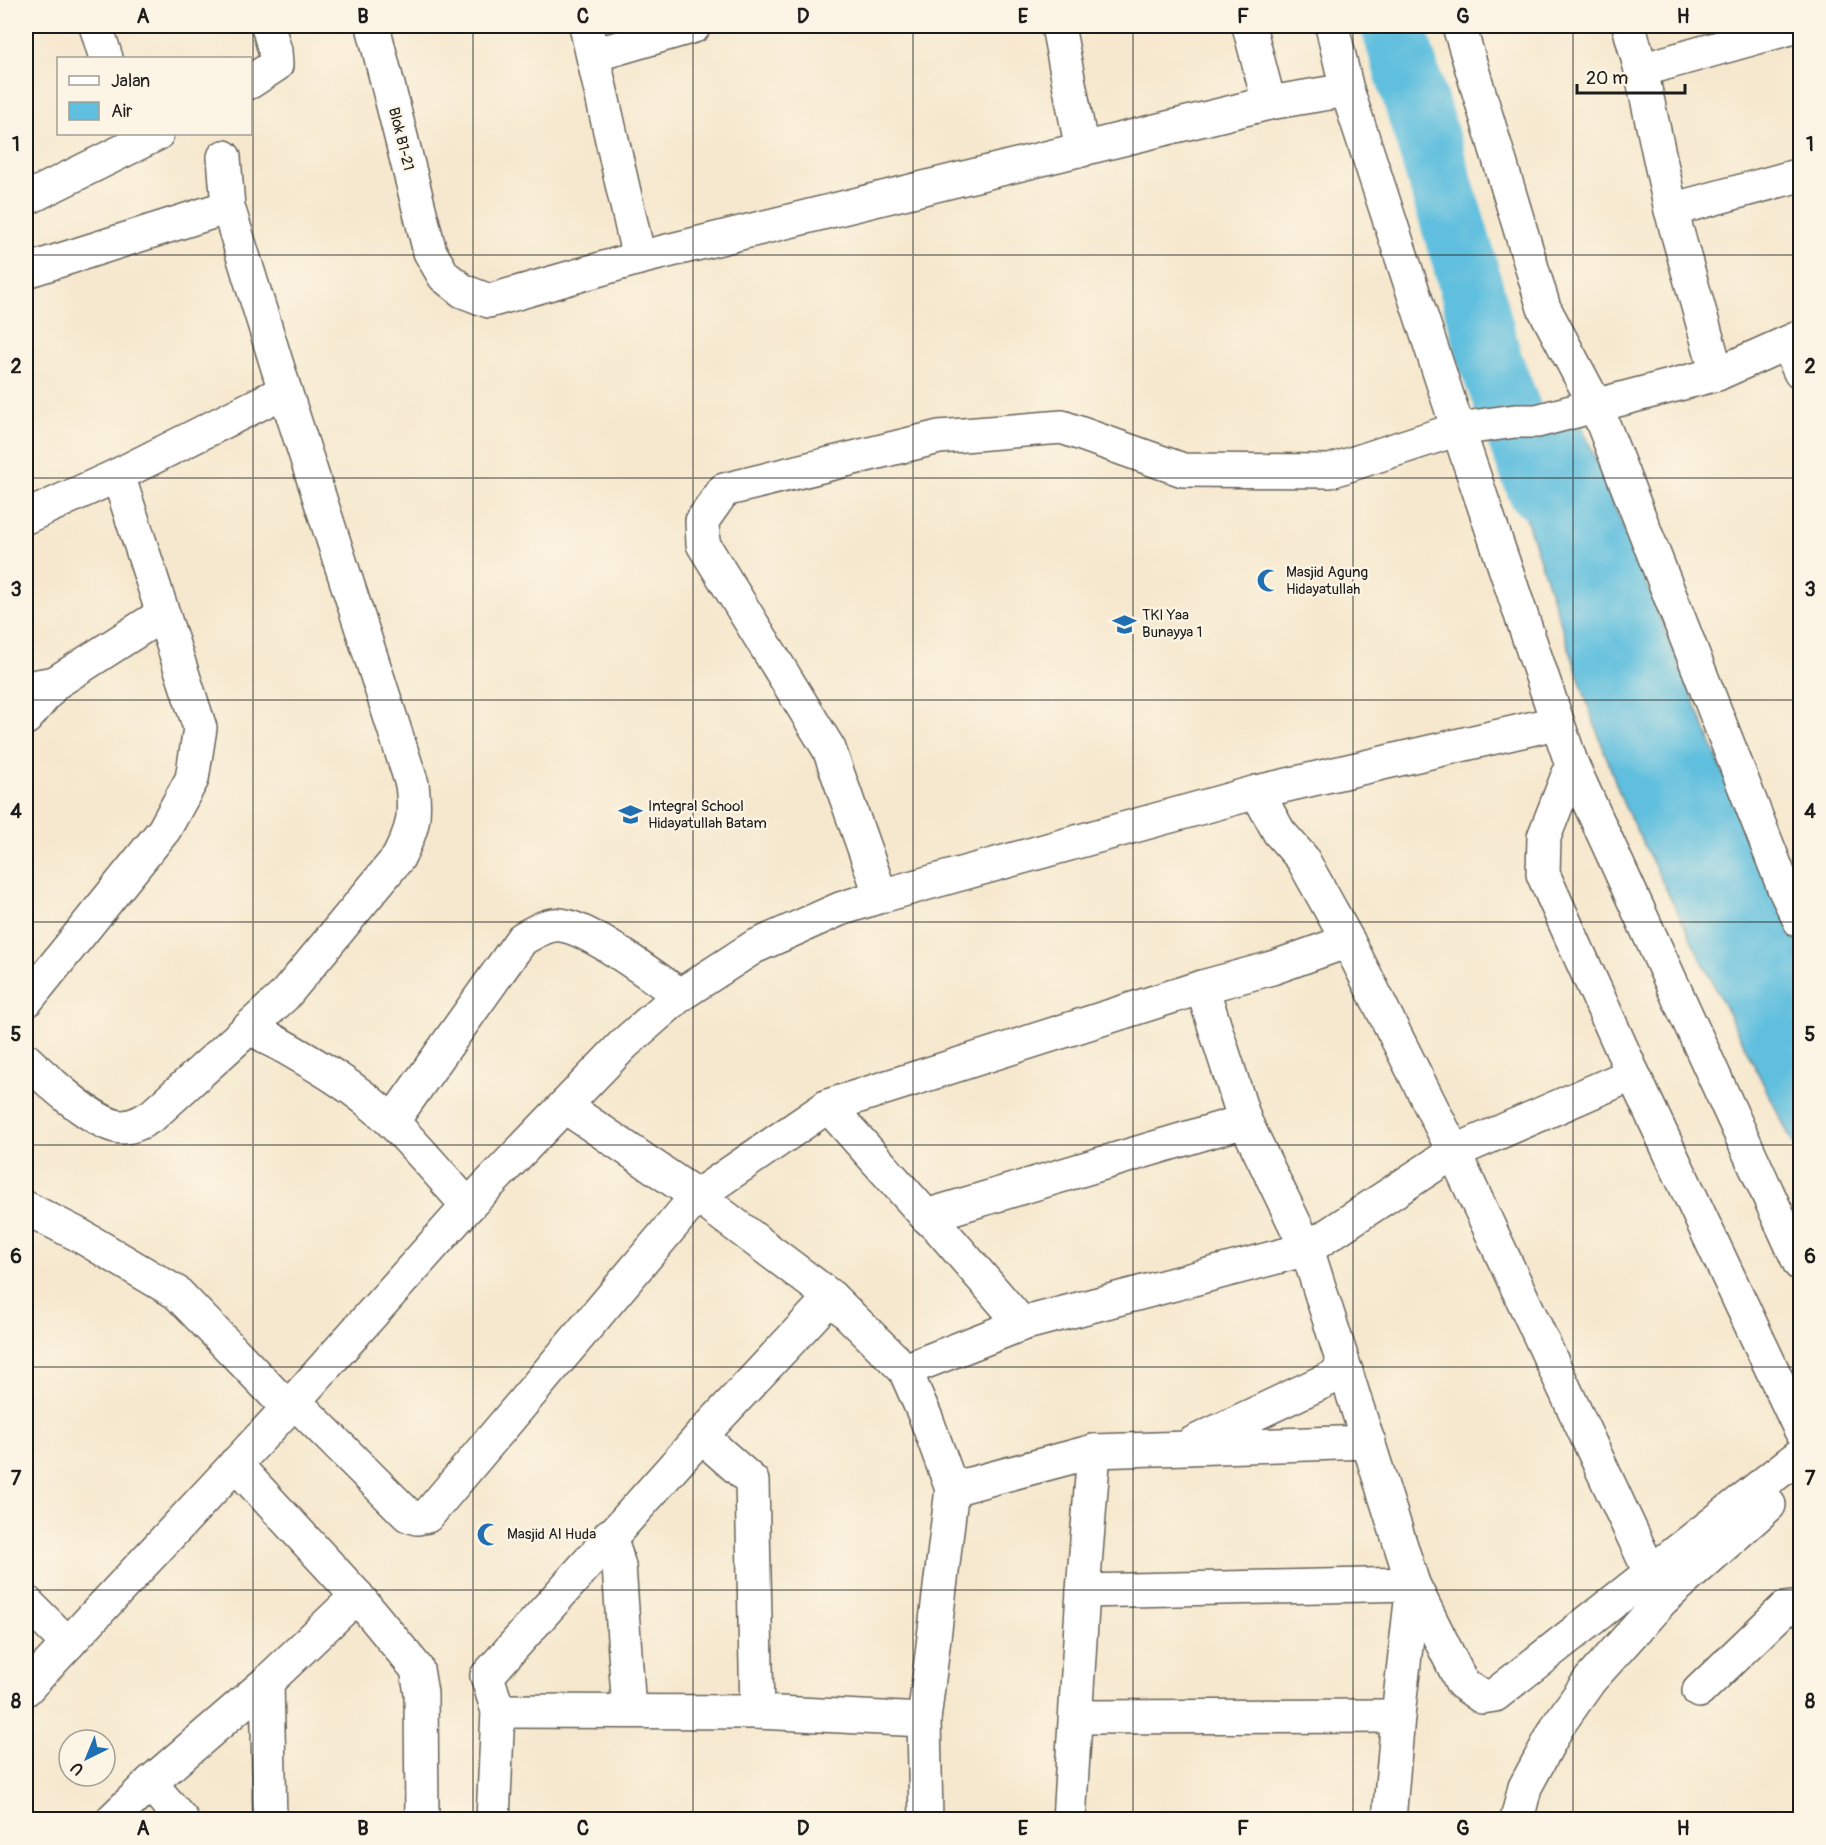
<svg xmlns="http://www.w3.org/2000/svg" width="1826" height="1845" viewBox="0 0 1826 1845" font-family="Pangolin,sans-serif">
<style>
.water{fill:#60bfde;stroke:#3e6e7d;stroke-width:1.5}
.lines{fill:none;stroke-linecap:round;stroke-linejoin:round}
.river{stroke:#60bfde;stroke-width:64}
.minor-casing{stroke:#68635a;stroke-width:36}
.minor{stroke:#fff;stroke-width:33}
.grid{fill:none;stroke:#1c1c1c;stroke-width:1.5;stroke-opacity:0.55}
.labels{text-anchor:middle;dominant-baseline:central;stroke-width:4.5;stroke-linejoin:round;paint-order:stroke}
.street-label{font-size:15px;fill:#1c1c1c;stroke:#fcf5e5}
.poi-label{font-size:15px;fill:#1c1c1c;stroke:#fcf5e5;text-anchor:start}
.neatline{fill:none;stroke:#1c1c1c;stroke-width:2}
.grid-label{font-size:20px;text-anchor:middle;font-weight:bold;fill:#1c1c1c}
</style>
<rect width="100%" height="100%" fill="#fcf5e5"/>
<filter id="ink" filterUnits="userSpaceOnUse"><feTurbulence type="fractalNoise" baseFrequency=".0167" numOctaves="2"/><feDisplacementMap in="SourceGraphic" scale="12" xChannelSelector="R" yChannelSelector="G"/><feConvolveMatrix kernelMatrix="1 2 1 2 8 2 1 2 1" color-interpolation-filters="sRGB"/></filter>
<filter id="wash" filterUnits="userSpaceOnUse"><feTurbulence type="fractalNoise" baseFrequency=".008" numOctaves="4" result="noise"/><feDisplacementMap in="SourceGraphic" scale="24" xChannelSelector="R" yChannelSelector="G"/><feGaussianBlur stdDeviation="1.35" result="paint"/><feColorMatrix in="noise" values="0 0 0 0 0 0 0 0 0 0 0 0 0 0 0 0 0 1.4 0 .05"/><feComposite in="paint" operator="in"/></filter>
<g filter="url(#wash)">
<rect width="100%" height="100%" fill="#f6e8ce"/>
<polygon class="water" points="1571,399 1761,866 1800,944 1800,1157 1623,803 1592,717 1493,419"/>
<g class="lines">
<polyline class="river" points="1393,26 1463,257 1490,360 1539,489"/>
</g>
</g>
<g filter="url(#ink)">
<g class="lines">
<defs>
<g id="minor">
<polyline points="96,26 106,58"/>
<polyline points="373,26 430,252 444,276 463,291 489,301 639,258 1269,103 1347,90"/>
<polyline points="586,26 639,258"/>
<polyline points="1058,26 1082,150"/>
<polyline points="1249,26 1269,103"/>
<polyline points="1332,26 1347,90 1458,429 1572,765 1800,1264"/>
<polyline points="1459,26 1544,308 1596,406 1784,888 1800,921"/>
<polyline points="1629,26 1641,70 1671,210 1717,374"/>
<polyline points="594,55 694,26"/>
<polyline points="1641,70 1797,26"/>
<polyline points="250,82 276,65 275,51 268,26"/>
<polyline points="26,199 157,134"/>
<polyline points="1671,210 1800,175"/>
<polyline points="26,271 228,207"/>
<polyline points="1787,343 1800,372"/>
<polyline points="26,517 118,475 285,391"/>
<polyline points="26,688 55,683 163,614"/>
<polyline points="26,718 55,683"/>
<polyline points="1572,765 1544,837 1543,874 1633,1074 1800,1429"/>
<polyline points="1257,792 1279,832 1302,858 1308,869 1348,941 1454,1152 1650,1572"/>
<polyline points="881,896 829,749 703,544 702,521 724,490 939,437 1062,427 1183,470 1330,471 1458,429 1515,421 1537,421 1717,374 1800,337"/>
<polyline points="1202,987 1245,1121 1307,1249 1413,1584 1398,1716 1389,1820"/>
<polyline points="26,1001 164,830 192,779 200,728 118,475"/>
<path d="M251,1028C300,1056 353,1083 393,1123C419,1149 443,1178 468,1206"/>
<path d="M26,1060C45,1078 97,1127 122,1127C134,1127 143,1121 153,1115L284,996L398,858C413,829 416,817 412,784L285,391L228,207L224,157"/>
<polyline points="564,1106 697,1196 831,1297 905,1370 926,1418 952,1489 924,1720 926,1820"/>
<polyline points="828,1106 926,1216 940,1229 1022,1324"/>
<path d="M392,1122L522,939C533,933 547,923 561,925C591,929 652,976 680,995"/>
<polyline points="26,1208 79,1235 177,1293 288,1408"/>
<polyline points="926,1216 1245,1121"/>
<polyline points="905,1370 1022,1324 1307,1249 1454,1152 1633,1074"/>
<polyline points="294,1401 408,1515 417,1518 427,1516 697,1196 828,1106 1202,987 1272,968 1348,941"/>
<polyline points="701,1436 752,1481 757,1712"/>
<polyline points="1193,1443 1346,1371"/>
<polyline points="235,1464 357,1596 417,1669 421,1693 422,1820"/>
<polyline points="952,1489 1094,1451 1369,1442"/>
<polyline points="610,1535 619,1566 629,1711"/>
<polyline points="1083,1591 1413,1584 1462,1683 1482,1697 1495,1695 1800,1455"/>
<polyline points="26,1602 68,1644"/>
<polyline points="267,1682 270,1820"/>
<polyline points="26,1689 288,1408 468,1206 624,1044 680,995 754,947 840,909 881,896 1257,792 1556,723"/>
<polyline points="1699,1691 1784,1609 1800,1607"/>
<polyline points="498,1711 757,1712 924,1720"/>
<polyline points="1077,1717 1398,1716"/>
<polyline points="150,1783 182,1820"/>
<polyline points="112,1820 150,1783 267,1682 357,1596"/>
<polyline points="493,1820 498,1711 487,1676 701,1436 831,1297"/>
<polyline points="1069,1820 1083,1591 1094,1451"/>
<polyline points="1517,1820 1525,1787 1559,1724 1590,1680 1662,1600 1769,1505"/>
</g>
</defs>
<use href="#minor" class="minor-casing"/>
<use href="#minor" class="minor"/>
</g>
</g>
<path class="grid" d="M253,26V1820M473,26V1820M693,26V1820M913,26V1820M1133,26V1820M1353,26V1820M1573,26V1820M26,255H1800M26,478H1800M26,700H1800M26,922H1800M26,1145H1800M26,1367H1800M26,1590H1800"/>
<defs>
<symbol id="mosque-bare" viewBox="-9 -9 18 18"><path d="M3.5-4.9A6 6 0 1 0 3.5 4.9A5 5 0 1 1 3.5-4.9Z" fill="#1f6fb2" stroke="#fcf5e5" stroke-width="2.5" paint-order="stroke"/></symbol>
<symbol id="school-bare" viewBox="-9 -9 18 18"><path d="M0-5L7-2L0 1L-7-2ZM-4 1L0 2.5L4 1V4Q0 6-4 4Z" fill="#1f6fb2" stroke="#fcf5e5" stroke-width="2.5" paint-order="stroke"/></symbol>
</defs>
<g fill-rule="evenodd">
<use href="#mosque-bare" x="1252" y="564" width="33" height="33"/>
<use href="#school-bare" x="1108" y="608" width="33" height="33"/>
<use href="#school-bare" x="614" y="798" width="33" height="33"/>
<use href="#mosque-bare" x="472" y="1518" width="33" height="33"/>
</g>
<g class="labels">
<g class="street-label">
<text transform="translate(401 139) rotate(76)">Blok B1-21</text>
</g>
<g class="poi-label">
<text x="1286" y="572">Masjid Agung<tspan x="1286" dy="17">Hidayatullah</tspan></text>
<text x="1142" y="615">TKI Yaa<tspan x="1142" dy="17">Bunayya 1</tspan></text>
<text x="648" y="806">Integral School<tspan x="648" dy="17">Hidayatullah Batam</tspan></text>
<text x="507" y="1534">Masjid Al Huda</text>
</g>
</g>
<rect width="1826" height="1845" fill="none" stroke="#fcf5e5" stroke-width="66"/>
<rect x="57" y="57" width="195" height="78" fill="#fcf5e5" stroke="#a29e95" stroke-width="1.5"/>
<rect x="69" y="76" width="30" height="9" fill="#ffffff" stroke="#a29e95" stroke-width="1.5"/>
<text x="111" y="87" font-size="18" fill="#1c1c1c">Jalan</text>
<rect x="69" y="102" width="30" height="18" fill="#60bfde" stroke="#a29e95" stroke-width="1.5"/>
<text x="111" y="117" font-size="18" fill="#1c1c1c">Air</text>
<g transform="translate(87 1758) rotate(223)"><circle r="28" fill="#fcf5e5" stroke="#a29e95" stroke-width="1.5"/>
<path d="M0-4.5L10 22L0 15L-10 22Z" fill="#1f6fb2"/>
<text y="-9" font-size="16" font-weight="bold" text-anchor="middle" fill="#1c1c1c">U</text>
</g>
<path d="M1577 84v9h108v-9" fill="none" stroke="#1c1c1c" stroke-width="3"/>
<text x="1586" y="84" font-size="18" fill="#1c1c1c" stroke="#fcf5e5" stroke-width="4.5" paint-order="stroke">20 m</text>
<rect x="33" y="33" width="1760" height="1779" class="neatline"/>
<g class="grid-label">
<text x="143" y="23">A</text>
<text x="363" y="23">B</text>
<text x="583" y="23">C</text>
<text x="803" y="23">D</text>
<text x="1023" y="23">E</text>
<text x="1243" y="23">F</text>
<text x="1463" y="23">G</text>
<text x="1683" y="23">H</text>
<text x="16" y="151">1</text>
<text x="1810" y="151">1</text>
<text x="16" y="373">2</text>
<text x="1810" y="373">2</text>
<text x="16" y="596">3</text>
<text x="1810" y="596">3</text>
<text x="16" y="818">4</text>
<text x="1810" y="818">4</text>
<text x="16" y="1041">5</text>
<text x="1810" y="1041">5</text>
<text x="16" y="1263">6</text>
<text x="1810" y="1263">6</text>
<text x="16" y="1485">7</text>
<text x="1810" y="1485">7</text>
<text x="16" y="1708">8</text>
<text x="1810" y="1708">8</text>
<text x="143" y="1835">A</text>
<text x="363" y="1835">B</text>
<text x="583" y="1835">C</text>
<text x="803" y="1835">D</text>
<text x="1023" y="1835">E</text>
<text x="1243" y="1835">F</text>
<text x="1463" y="1835">G</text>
<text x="1683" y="1835">H</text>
</g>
</svg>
